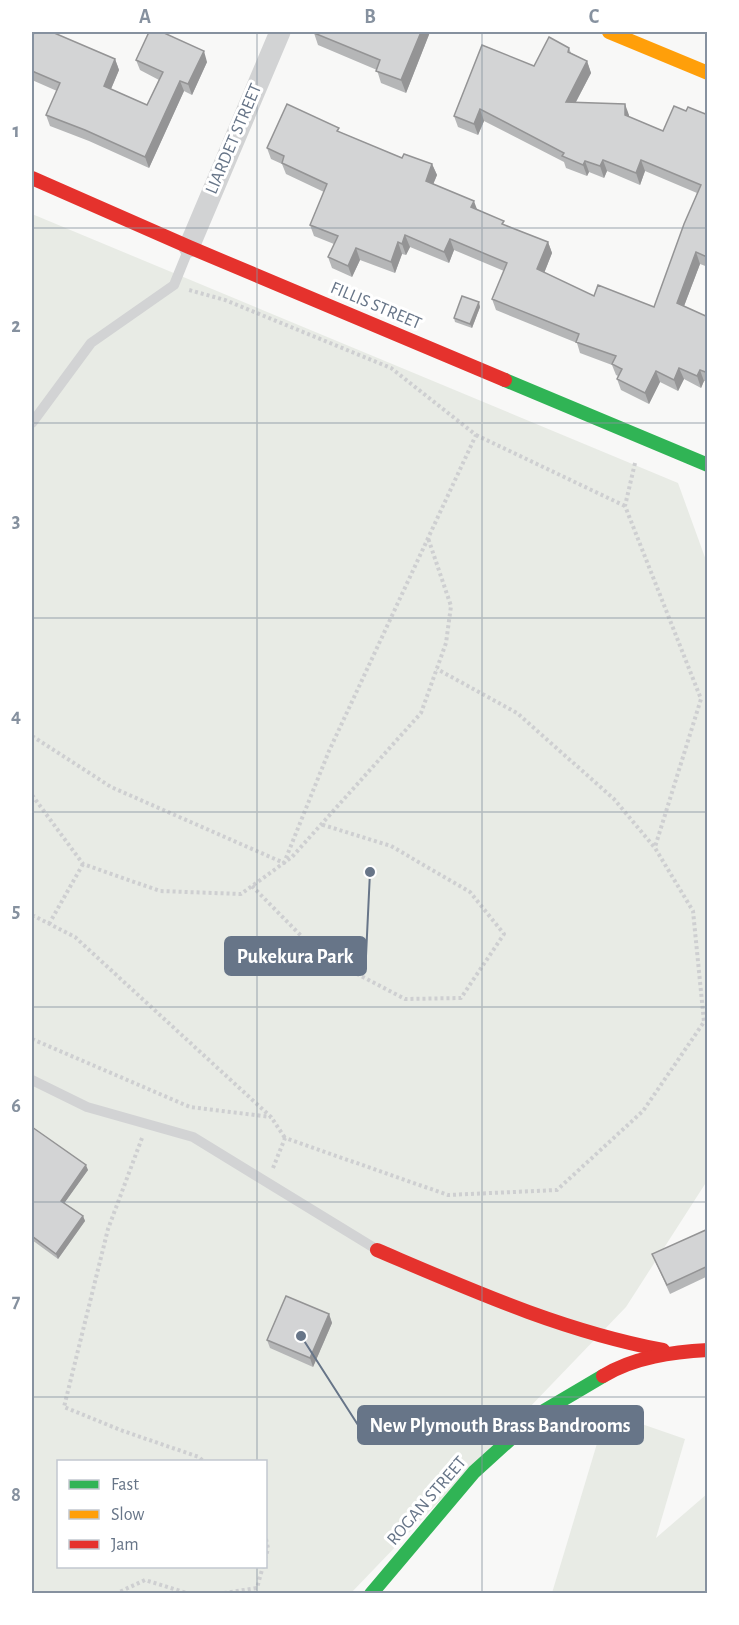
<svg xmlns="http://www.w3.org/2000/svg" width="739" height="1625" viewBox="0 0 739 1625" font-family="'Alegreya Sans',sans-serif">
<style>
.green{fill:#e8ebe5;fill-rule:evenodd}
.lines{fill:none;stroke-linecap:round;stroke-linejoin:round}
.path{stroke:#cecfd1;stroke-width:4;stroke-dasharray:3 3;stroke-linecap:butt}
.lane{stroke:#d2d3d4;stroke-width:10}
.street{stroke:#d2d3d4;stroke-width:21}
.fast{stroke:#30b455;stroke-width:14}
.slow{stroke:#ff9f0a;stroke-width:14}
.jam{stroke:#e5322d;stroke-width:14}
.wall{fill:#b5b6b7}
.shaded-wall{fill:#949495}
.building{fill:#d3d4d5;stroke:#949495;stroke-width:1.5}
.grid{fill:none;stroke:#86919f;stroke-width:1.5;stroke-opacity:0.55}
.labels{text-anchor:middle;dominant-baseline:central;stroke-width:6;stroke-linejoin:round;paint-order:stroke}
.street-label{font-size:18px;fill:#677588;stroke:#fff}
.leader{fill:none;stroke:#677588;stroke-width:2}
.callout-dot{fill:#677588;stroke:#fff;stroke-width:2}
.callout{fill:#677588;stroke:#677588;stroke-width:2}
.callout-label{font-size:20px;text-anchor:middle;font-weight:bold;fill:#fff}
.neatline{fill:none;stroke:#86919f;stroke-width:2}
.grid-label{font-size:20px;text-anchor:middle;font-weight:bold;fill:#86919f}
</style>
<rect width="100%" height="100%" fill="#f8f8f7"/>
<g class="green">
<path d="M32,214L678,483L707,563V1181L626,1307L351,1593H32ZM58,1462H266V1566H58Z"/>
<polygon points="610,1413 685,1439 656,1538 707,1494 707,1593 552,1593 605,1417"/>
</g>
<g class="lines">
<g class="path">
<polyline points="476,435 625,506"/>
<polyline points="635,463 625,506 701,699 655,847"/>
<polyline points="32,736 111,787 284,863 329,751 476,435 391,368 225,300 189,290"/>
<polyline points="32,795 83,864 160,891 241,894 292,857 421,713 446,643 451,606 428,538"/>
<polyline points="252,886 319,954 405,999 461,998 504,934 470,892 391,846 320,824"/>
<polyline points="32,917 34,916 75,937 271,1117 285,1138"/>
<polyline points="49,924 83,864"/>
<polyline points="32,1039 190,1107 271,1117"/>
<polyline points="142,1138 108,1229 64,1407 123,1431 199,1457 204,1462"/>
<polyline points="273,1168 285,1138 448,1195 557,1190 643,1111 704,1022 693,911 655,848 614,799 517,713 437,669"/>
<polyline points="266,1539 268,1548 266,1557"/>
<polyline points="115,1594 145,1580 190,1594"/>
<polyline points="218,1594 257,1588 263,1566"/>
</g>
<g class="lane">
<polyline points="32,423 91,343 174,285 189,248"/>
<polyline points="32,1080 87,1107 193,1137 376,1249"/>
</g>
<polyline class="street" points="189,247 280,32"/>
<g class="fast">
<polyline points="505,380 708,465"/>
<polyline points="371,1594 474,1472 537,1415 603,1376"/>
</g>
<polyline class="slow" points="609,32 708,73"/>
<g class="jam">
<polyline points="32,178 189,247 505,380"/>
<path d="M377,1250C471,1290 562,1331 663,1350"/>
<path d="M603,1376C634,1357 673,1352 708,1350"/>
</g>
</g>
<g class="wall">
<polygon points="430,32 406,93 381,83 377,70 318,45 314,33"/>
<polygon points="32,36 115,59 119,70 111,89 147,105 159,80 140,70 136,60 207,62 192,95 184,91 149,168 89,141 50,126 46,115 57,91 32,80"/>
<polygon points="569,48 571,53 587,61 591,73 576,102 629,115 629,117 663,131 686,111 708,115 708,267 700,264 684,306 708,317 708,382 704,381 701,388 684,379 678,391 660,382 649,404 621,390 617,379 618,376 616,375 612,365 580,353 577,343 496,310 492,299 504,271 454,250 449,263 410,247 406,255 402,254 395,273 360,260 352,277 332,268 328,257 334,244 314,236 310,225 324,192 286,174 282,164 271,159 267,148 340,132 402,158 432,164 437,175 433,184 505,225 548,242 552,253 544,273 594,296 654,307 697,193 645,171 640,185 607,171 604,178 589,172 587,176 566,168 564,162 484,121 478,135 458,127 454,116 534,66"/>
<polygon points="480,307 472,328 455,322 454,318"/>
<polygon points="32,1127 88,1170 64,1203 83,1216 85,1221 58,1259 32,1240"/>
<polygon points="708,1229 708,1276 670,1294 652,1254"/>
<polygon points="329,1314 332,1323 313,1367 270,1348 267,1340"/>
</g>
<g class="shaded-wall">
<polygon points="421,32 430,32 406,93 401,80"/>
<polygon points="204,51 207,62 192,95 188,84"/>
<polygon points="115,59 119,70 108,96 104,86"/>
<polygon points="587,61 591,73 570,113 566,102"/>
<polygon points="180,81 184,91 149,168 145,157"/>
<polygon points="625,104 629,115 629,126 625,115"/>
<polygon points="480,109 484,121 478,135 474,124"/>
<polygon points="603,160 607,171 604,178 600,166"/>
<polygon points="641,160 645,171 640,185 636,173"/>
<polygon points="585,161 589,172 587,176 583,165"/>
<polygon points="432,164 437,175 430,192 426,181"/>
<polygon points="474,201 478,212 471,207"/>
<polygon points="405,235 410,247 406,255 402,244"/>
<polygon points="450,239 454,250 449,263 444,252"/>
<polygon points="398,242 402,254 395,273 391,262"/>
<polygon points="548,242 552,253 541,281 537,269"/>
<polygon points="356,248 360,260 352,277 348,266"/>
<polygon points="696,252 700,264 681,314 677,303"/>
<polygon points="479,302 480,307 472,328 470,324"/>
<polygon points="679,368 684,379 678,391 674,380"/>
<polygon points="700,370 704,381 701,388 697,376"/>
<polygon points="656,371 660,382 649,404 645,393"/>
<polygon points="86,1165 88,1170 63,1205 61,1201"/>
<polygon points="83,1216 85,1221 58,1259 56,1254"/>
<polygon points="329,1314 332,1323 313,1367 310,1358"/>
</g>
<g class="building">
<polygon points="35,32 52,32 115,59 104,86 147,105 163,72 136,60 149,32 162,32 204,51 188,84 180,81 145,157 85,130 46,115 60,83 32,71 32,36"/>
<polygon points="314,32 421,32 401,80 376,71 380,60 314,33"/>
<polygon points="549,37 569,48 568,52 587,61 566,102 625,104 625,115 663,131 674,106 686,111 688,107 708,115 708,255 707,257 696,252 677,303 708,317 708,373 700,370 697,376 679,368 674,380 656,371 645,393 617,379 622,369 612,364 616,356 576,342 579,334 492,299 507,263 450,239 444,252 405,235 402,244 398,242 391,262 356,248 348,266 328,257 338,236 310,225 327,184 282,163 284,156 267,148 287,104 339,128 337,131 402,158 404,154 432,164 426,181 474,201 471,207 504,221 502,224 548,242 537,269 594,296 598,285 654,307 684,224 701,185 641,160 636,173 603,160 600,166 585,161 583,165 562,156 564,153 480,109 474,124 454,116 482,45 534,66"/>
<polygon points="462,296 479,302 470,324 454,318"/>
<polygon points="32,1127 86,1165 61,1201 83,1216 56,1254 32,1236"/>
<polygon points="708,1229 708,1266 667,1285 652,1254"/>
<polygon points="286,1296 329,1314 310,1358 267,1340"/>
</g>
<path class="grid" d="M257,32V1462M482,32V1594M32,228H708M32,423H708M32,618H708M32,812H708M32,1007H708M32,1202H708M32,1397H708M257,1566V1594"/>
<g class="labels">
<g class="street-label">
<text transform="translate(234 139) rotate(-67)">LIARDET STREET</text>
<text transform="translate(376 306) rotate(23)">FILLIS STREET</text>
<text transform="translate(427 1501) rotate(-49)">ROGAN STREET</text>
</g>
</g>
<path class="leader" d="M370 872L366 956M301 1336L358 1425"/>
<g class="callout-dot">
<circle cx="370" cy="872" r="6"/>
<circle cx="301" cy="1336" r="6"/>
</g>
<g class="callout">
<rect x="225" y="937" width="141" height="38" rx="6"/>
<rect x="358" y="1406" width="285" height="38" rx="6"/>
</g>
<g class="callout-label">
<text x="295" y="963">Pukekura Park</text>
<text x="500" y="1432">New Plymouth Brass Bandrooms</text>
</g>
<rect width="739" height="1625" fill="none" stroke="#ffffff" stroke-width="66"/>
<rect x="57" y="1460" width="210" height="108" fill="#ffffff" stroke="#c2c8cf" stroke-width="1.5"/>
<rect x="69" y="1480" width="30" height="9" fill="#30b455" stroke="#c2c8cf" stroke-width="1.5"/>
<text x="111" y="1490" font-size="18" fill="#677588">Fast</text>
<rect x="69" y="1510" width="30" height="9" fill="#ff9f0a" stroke="#c2c8cf" stroke-width="1.5"/>
<text x="111" y="1520" font-size="18" fill="#677588">Slow</text>
<rect x="69" y="1540" width="30" height="9" fill="#e5322d" stroke="#c2c8cf" stroke-width="1.5"/>
<text x="111" y="1550" font-size="18" fill="#677588">Jam</text>
<rect x="33" y="33" width="673" height="1559" class="neatline"/>
<g class="grid-label">
<text x="145" y="23">A</text>
<text x="370" y="23">B</text>
<text x="594" y="23">C</text>
<text x="16" y="137">1</text>
<text x="16" y="332">2</text>
<text x="16" y="527">3</text>
<text x="16" y="722">4</text>
<text x="16" y="917">5</text>
<text x="16" y="1112">6</text>
<text x="16" y="1307">7</text>
<text x="16" y="1501">8</text>
</g>
</svg>
